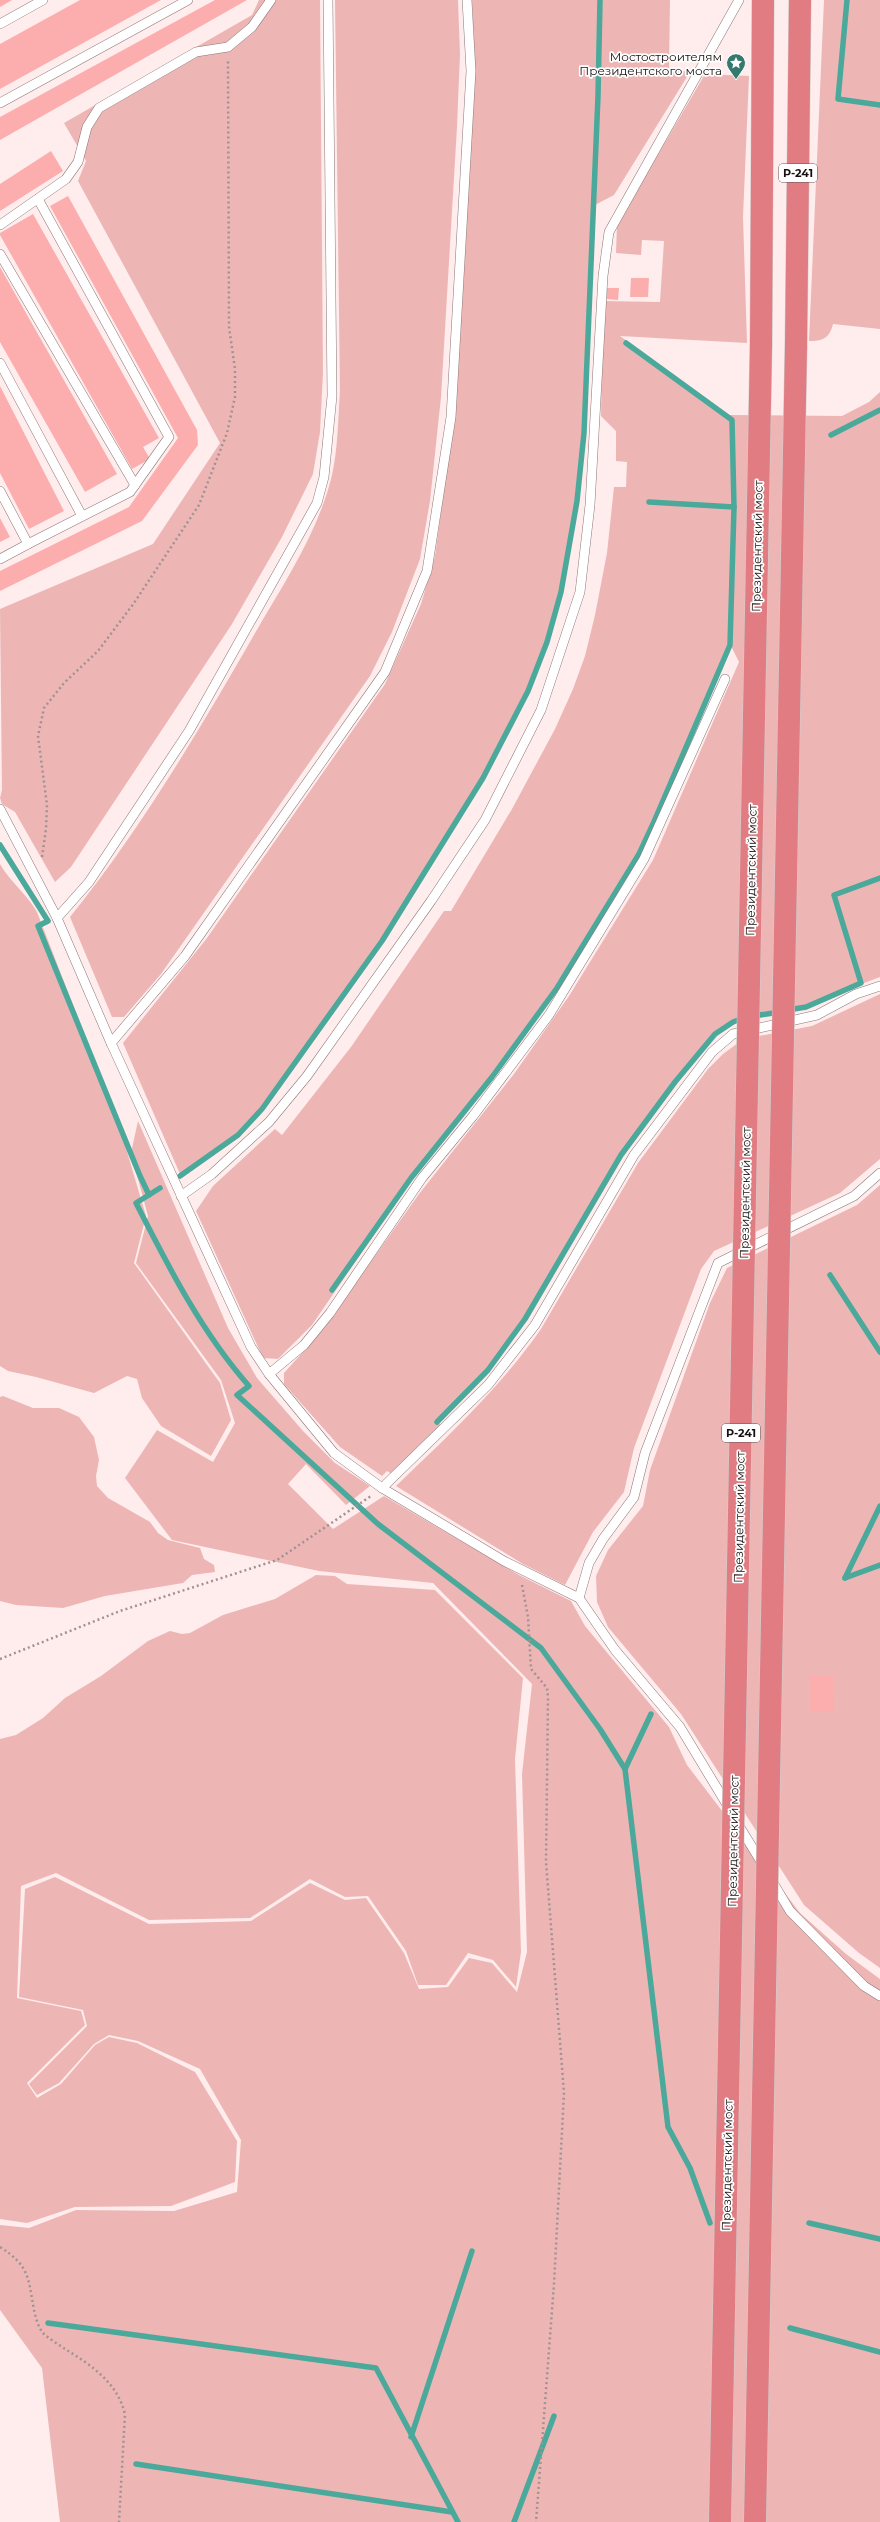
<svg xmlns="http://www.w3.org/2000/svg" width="880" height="2522" viewBox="0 0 880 2522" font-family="Montserrat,sans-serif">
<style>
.green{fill:#edb6b5}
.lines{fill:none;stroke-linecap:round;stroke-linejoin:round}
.stream{stroke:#4aa99b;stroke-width:5.5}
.building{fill:#fcaeae}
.service-casing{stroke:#8b7777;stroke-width:10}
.trunk-casing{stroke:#d1cfcf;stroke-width:23}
.path{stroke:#a19292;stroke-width:2.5;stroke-dasharray:2 3;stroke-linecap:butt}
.service{stroke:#fff;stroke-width:9}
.trunk{stroke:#e07c82;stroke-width:22}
.trunk-bridge-casing{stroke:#d1cfcf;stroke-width:23;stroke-linecap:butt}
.trunk-bridge{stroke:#e07c82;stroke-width:22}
.labels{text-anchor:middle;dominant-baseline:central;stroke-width:3.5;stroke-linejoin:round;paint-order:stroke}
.shield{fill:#fefefe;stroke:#5d5757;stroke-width:1}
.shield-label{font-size:11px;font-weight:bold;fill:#181010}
.poi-label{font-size:12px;fill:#181010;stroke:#fefefe;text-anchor:end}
.street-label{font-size:12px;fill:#181010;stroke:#fefefe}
</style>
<rect width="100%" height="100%" fill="#ffecec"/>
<g class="green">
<polygon points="259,0 320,0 323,373 320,432 313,474 282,537 232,624 71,867 55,882 15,812 2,804 0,798 2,790 0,609 153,544 220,443 78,181 86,161 64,123 252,15"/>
<path d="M335,0H458L460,54L457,127L441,397L430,501L420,559L392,632L370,676L161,974L124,1017H112L70,917C142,828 201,727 258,628C286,580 319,530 332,475C338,448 338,419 340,391Z"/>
<path d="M472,0H670L669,69L690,72L614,195L593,206C588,321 588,437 567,550C561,581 556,612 546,641C527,699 496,752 466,804C432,862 396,919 357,975C320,1026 283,1089 238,1133C222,1149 200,1161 180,1174L123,1043L207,938L385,684L421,604L435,556L454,418L475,70Z"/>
<path d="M824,0H880V329L833,324C830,337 823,342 809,341Z"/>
<polygon points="705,74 749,76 743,217 747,343 620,336 729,415 842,416 869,402 880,392 880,977 848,989 807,1008 746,1018 733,1023 715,1035 677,1082 623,1156 526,1320 489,1370 438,1422 441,1426 392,1474 387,1471 382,1476 340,1447 284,1384 284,1373 321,1332 419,1194 514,1074 569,996 653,860 739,662 731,646 640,854 583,950 523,1039 412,1179 312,1325 278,1359 263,1358 196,1211 213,1186 275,1129 282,1135 351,1047 444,911 451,911 512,809 555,729 573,689 585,656 595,615 607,553 614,487 626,487 627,462 616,461 616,431 601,416 603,301 660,302 664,241 642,240 641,255 616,253 617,225"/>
<path d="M0,864C10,882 27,894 37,912L118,1121L146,1216L134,1263L220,1383L231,1420L211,1456L161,1426L142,1398L137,1379L127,1376L94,1393L36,1377L8,1371L0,1366Z"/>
<path d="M880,994V1159L840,1193L714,1251L701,1269L634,1448L624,1492L593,1532L565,1585L523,1564L396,1486C448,1436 500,1388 541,1329L638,1163L708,1069L723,1054L738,1043L754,1037L812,1026Z"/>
<polygon points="138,1121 228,1328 257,1378 303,1431 335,1463 370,1486 346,1505 306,1464 288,1484 333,1529 384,1496 519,1575 571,1601 585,1626 669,1727 687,1765 800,1913 846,1954 880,1979 880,2522 60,2522 42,2368 0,2310 0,2225 29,2228 76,2210 174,2211 237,2192 241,2140 200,2069 138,2041 109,2035 94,2044 59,2083 37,2095 29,2084 87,2026 83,2010 19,1997 25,1889 55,1877 149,1924 251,1921 310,1883 345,1900 366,1898 404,1953 419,1989 448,1987 469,1958 492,1963 517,1992 527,1952 522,1774 532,1684 433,1583 319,1571 172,1540 125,1478 157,1430 213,1462 235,1423 221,1380 136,1263 148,1216 131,1153"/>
<polygon points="880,1185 880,1968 859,1953 804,1905 681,1714 608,1627 597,1602 596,1576 608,1550 643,1506 650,1470 710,1303 727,1268 857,1205"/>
<polygon points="3,1396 33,1408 59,1408 79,1417 94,1437 99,1460 96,1476 97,1486 108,1498 150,1522 158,1533 168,1540 200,1548 204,1559 214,1565 215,1572 192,1575 183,1583 105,1596 63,1608 16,1605 0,1601 0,1397"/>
<polygon points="316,1575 335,1576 347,1584 435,1590 523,1678 515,1759 521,1952 516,1987 493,1960 468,1953 446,1985 418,1985 406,1951 368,1896 345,1897 310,1879 250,1918 149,1920 56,1873 21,1886 17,1998 81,2011 85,2025 27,2083 37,2098 61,2084 95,2045 109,2037 137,2043 195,2072 237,2141 235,2182 171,2206 75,2207 27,2223 0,2219 0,1739 16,1735 43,1718 65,1698 101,1676 148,1641 170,1631 182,1634 190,1633 223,1615 275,1599"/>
</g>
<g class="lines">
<g class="stream">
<polyline points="847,0 838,99 880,105"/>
<polyline points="831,435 880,410"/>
<polyline points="649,502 734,507"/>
<polyline points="0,845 48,921 38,926 140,1176 149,1195"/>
<polyline points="788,1010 806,1007 861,983 834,895 880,878"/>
<polyline points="753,1016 780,1012"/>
<polyline points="180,1176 238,1135 262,1109 382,941 483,778 528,691 547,642 561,592 577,501 584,433 598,96 600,0"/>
<path d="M160,1188L136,1203C168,1266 202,1333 249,1386L237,1395L378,1524L541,1648L600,1729L625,1769L668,2127L690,2168L710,2223"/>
<polyline points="830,1275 880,1352"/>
<polyline points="332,1290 411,1178 492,1077 557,988 639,854 653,824 730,645 734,507 732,420 626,343"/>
<polyline points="437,1422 488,1370 525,1319 621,1155 675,1082 715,1034 733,1022 744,1018"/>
<polyline points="845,1578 880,1506"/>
<polyline points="845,1578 880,1565"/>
<polyline points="625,1769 651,1714"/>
<polyline points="809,2223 880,2239"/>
<polyline points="48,2323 376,2368 458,2522"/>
<polyline points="790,2328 880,2352"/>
<polyline points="411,2437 472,2251"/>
<polyline points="136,2464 452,2512"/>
<polyline points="514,2522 554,2416"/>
</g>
</g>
<g class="building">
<polygon points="0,0 12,0 0,7"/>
<polygon points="80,0 161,0 0,89 0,44"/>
<polygon points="215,0 247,0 0,140 0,117"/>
<polygon points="51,151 63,171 0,211 0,184"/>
<polygon points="68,196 197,430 198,445 142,521 0,591 0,571 129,507 178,438 50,206"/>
<polygon points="33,214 159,438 143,447 150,459 132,469 0,235 0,233"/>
<polygon points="0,267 117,474 85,492 0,342"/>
<polygon points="631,278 649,278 648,297 630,297"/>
<polygon points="607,288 619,288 618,300 607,299"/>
<polygon points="0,386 64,511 29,529 0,473"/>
<polygon points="0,518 10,537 0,542"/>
<polygon points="809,1676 833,1676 834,1712 810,1712"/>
</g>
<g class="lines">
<defs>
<g id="service">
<polyline points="0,24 43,0"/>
<polyline points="0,103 188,0"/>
<polyline points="0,225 66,179 78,162 87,127 99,108 196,52 228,47 252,27 271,0"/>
<polyline points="0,254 135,485"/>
<polyline points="0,363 82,516"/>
<polyline points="0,491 28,544 130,492 169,437 38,199"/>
<polyline points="0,559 28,544"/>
<polyline points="0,809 57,918 111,1043 251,1347 269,1374 334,1453 382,1488 504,1561 579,1598 615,1650 680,1727 729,1808"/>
<polyline points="57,918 89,882 189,731 317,503 324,477 332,396 328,0"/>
<polyline points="111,1043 185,956 385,672 427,571 451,417 471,71 467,0"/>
<polyline points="181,1196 212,1174 269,1122 307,1076 431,901 485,820 541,710 580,592 590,505 603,276 609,232 739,0"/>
<polyline points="269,1374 304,1345 330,1313 422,1178 473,1116 549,1015 644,859 725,679"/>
<polyline points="382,1488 488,1385 535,1325 634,1155 712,1052 733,1034 817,1015 856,994 880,986"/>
<polyline points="579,1598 589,1563 603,1539 634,1497 645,1453 718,1263 854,1196 880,1173"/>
<polyline points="738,1824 763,1865"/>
<polyline points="772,1881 790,1911 864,1986 880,1996"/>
</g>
<g id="trunk">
<polyline points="761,345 763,0"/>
<polyline points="796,346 800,0"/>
</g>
</defs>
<use href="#service" class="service-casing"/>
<use href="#trunk" class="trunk-casing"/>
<g class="path">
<polyline points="42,857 46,829 47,805 38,736 44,708 64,683 98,651 134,603 199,505 227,433 235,397 235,369 229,327 228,60"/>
<polyline points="522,1585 528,1617 531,1669 547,1688 548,1697 546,1862 564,2093 554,2284 536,2522"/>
<polyline points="0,1659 120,1611 277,1560 371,1496"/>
<path d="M0,2247C30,2266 28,2278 34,2310C36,2318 38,2327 43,2333C49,2339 58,2344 65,2349C91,2365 117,2382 125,2414L119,2522"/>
</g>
<use href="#service" class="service"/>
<use href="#trunk" class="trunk"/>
<defs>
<g id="trunk-bridge">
<polyline points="720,2522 761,345"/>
<polyline points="755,2522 796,346"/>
</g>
</defs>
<use href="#trunk-bridge" class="trunk-bridge-casing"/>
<use href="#trunk-bridge" class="trunk-bridge"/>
</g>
<defs>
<symbol id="sight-pin" viewBox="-11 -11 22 30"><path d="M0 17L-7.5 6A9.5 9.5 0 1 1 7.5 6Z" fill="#34796f" stroke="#fefefe"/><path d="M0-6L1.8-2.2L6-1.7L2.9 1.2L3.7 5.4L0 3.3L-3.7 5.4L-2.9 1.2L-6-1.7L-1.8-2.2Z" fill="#fff"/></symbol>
</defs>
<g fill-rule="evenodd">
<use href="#sight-pin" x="725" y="52" width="22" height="30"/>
</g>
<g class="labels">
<g class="shield">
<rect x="779" y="164" width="38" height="18" rx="3"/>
<rect x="722" y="1424" width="38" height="18" rx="3"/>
</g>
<g class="shield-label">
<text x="798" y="173">Р-241</text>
<text x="741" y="1433">Р-241</text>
</g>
<g class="poi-label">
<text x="722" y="56">Мостостроителям<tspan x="722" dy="14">Президентского моста</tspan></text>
</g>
<g class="street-label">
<text transform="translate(757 546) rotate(-89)">Президентский мост</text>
<text transform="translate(751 870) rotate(-89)">Президентский мост</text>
<text transform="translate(745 1193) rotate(-89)">Президентский мост</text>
<text transform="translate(739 1517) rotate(-89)">Президентский мост</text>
<text transform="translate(733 1841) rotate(-89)">Президентский мост</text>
<text transform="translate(727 2165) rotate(-89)">Президентский мост</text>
</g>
</g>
</svg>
